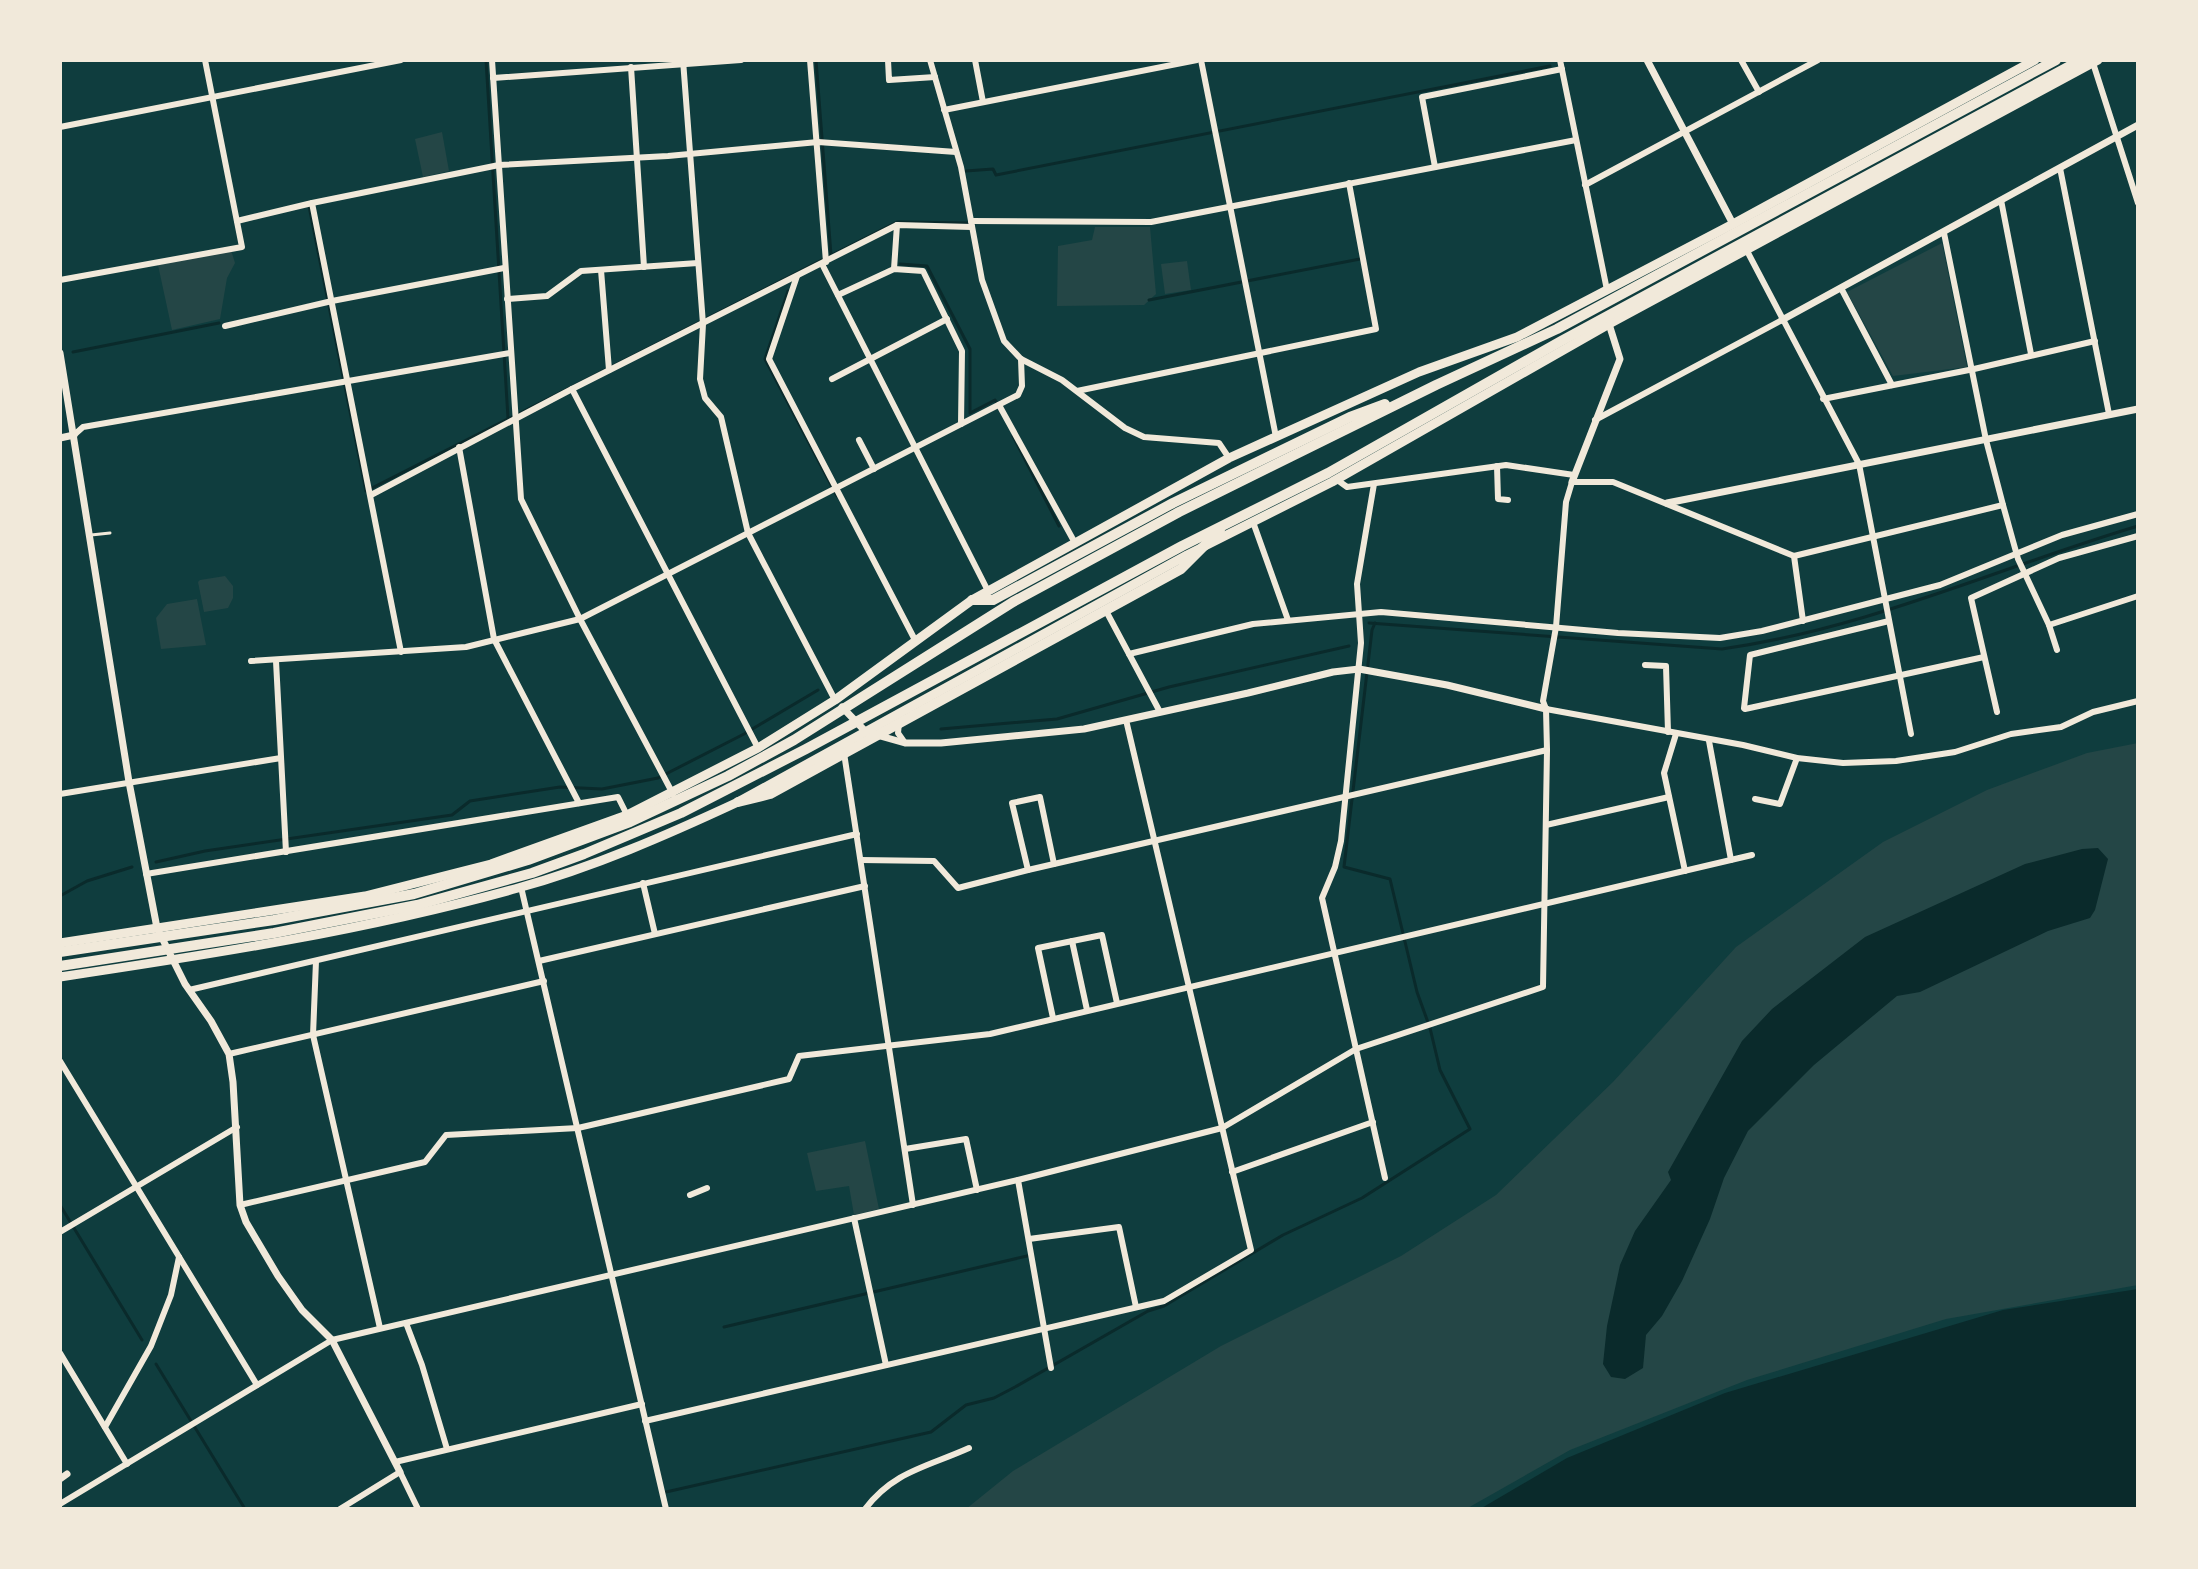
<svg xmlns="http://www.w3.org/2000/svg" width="2198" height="1569" viewBox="0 0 2198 1569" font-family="'Exo 2',sans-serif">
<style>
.green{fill:#244646}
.water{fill:#0a2a2b}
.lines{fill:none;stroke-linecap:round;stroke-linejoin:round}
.stream{stroke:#0a2a2b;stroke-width:3}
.service{stroke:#f1e9da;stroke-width:3}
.minor{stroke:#f1e9da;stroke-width:6}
.tertiary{stroke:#f1e9da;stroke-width:7}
.trunk{stroke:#f1e9da;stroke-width:9}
.motorway{stroke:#f1e9da;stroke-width:10}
</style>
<rect width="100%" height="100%" fill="#0f3d3e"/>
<g class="green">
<polygon points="442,132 449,171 423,177 415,139"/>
<polygon points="1095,227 1150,227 1156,294 1144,305 1057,306 1058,246 1092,240"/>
<polygon points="1942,243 1967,367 1893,376 1847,292"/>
<polygon points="231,250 235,263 227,278 220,319 172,330 158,265"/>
<polygon points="1187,261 1191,290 1165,294 1161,264"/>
<polygon points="225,576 233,586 233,598 228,608 204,612 198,582 200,580"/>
<polygon points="197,599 206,645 161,649 156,618 167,604"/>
<polygon points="2138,743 2138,1285 1946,1319 1747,1380 1570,1450 1466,1509 966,1509 1013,1471 1221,1346 1401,1256 1496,1195 1613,1082 1736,947 1883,842 1987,790 2087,753"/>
<polygon points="865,1141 879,1209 854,1215 849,1186 816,1191 807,1153"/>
</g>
<g class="water">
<polygon points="2098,848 2108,859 2095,910 2090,918 2048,931 1920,992 1897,996 1814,1065 1748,1131 1724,1178 1710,1219 1682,1281 1662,1316 1646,1335 1643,1368 1625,1379 1611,1377 1603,1364 1607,1326 1620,1265 1635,1231 1671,1180 1668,1172 1742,1041 1772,1009 1865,937 2025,864 2082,849"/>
<polygon points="2138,1289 2138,1509 1480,1509 1567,1458 1725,1393 2003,1310"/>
</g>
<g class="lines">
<g class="stream">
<polyline points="486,60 508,418"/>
<polyline points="816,60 831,255"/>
<polyline points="966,171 993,169 996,175 1550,66"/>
<polyline points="309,206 366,491 897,222 969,223"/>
<polyline points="900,264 927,266 970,349 970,413 995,400 997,404"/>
<polyline points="788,291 765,359 837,496"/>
<polyline points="1149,300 1360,259"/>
<polyline points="73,352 219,323"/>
<polyline points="1013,436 1059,526"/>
<path d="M1369,623L1722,649C1870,628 1997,568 2138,526"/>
<polyline points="941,729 1057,719 1169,687 1349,646"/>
<polyline points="156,862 205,851 452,815 470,801 560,787 602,789 658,778 744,734 818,690"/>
<polyline points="60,896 87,881 132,867"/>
<polyline points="60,1205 142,1340"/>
<polyline points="724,1327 1027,1256"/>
<polyline points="156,1364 245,1509"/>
<polyline points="666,1492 931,1432 966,1405 994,1398 1015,1387 1148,1311 1164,1306 1283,1235 1362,1198 1470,1129 1440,1070 1430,1028 1417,992 1390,879 1344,867 1372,630 1375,623"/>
</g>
<polyline class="service" points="91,535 110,533"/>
<g class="minor">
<polyline points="492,60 521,499 580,619 673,794"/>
<polyline points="683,60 703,324 700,379 705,398 721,417 748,533 835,700"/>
<polyline points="810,60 826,262"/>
<polyline points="888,60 889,80 935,77"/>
<polyline points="930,60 961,167 982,280 1004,341 1021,359 1062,380 1125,428 1144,437 1219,443 1229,458"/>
<polyline points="975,60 983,102"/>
<polyline points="1201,60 1276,437"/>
<polyline points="1560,60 1607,290"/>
<polyline points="1741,60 1759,92"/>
<polyline points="2093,63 2138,203"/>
<polyline points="631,67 644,267"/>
<polyline points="493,78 741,60"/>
<polyline points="944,110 1197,60"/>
<polyline points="60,127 401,60"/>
<polyline points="1435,167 1422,97 1562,69"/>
<polyline points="2060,168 2109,414"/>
<polyline points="1585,185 1818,60"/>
<polyline points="2001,200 2031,354"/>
<polyline points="312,203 401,652"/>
<polyline points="237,221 312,203 499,165 668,156 818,142 956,152"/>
<polyline points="971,221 1151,222 1576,140"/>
<polyline points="1944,233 1986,440 2003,505 2018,559 2049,625 2057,650"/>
<polyline points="1746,249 1859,464 1911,734"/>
<polyline points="822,264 988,591"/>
<polyline points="894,269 897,225"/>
<polyline points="601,270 609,370"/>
<polyline points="797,276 769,359 915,640"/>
<polyline points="60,280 242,247 205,60"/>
<polyline points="1841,288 1892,385"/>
<polyline points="838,295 894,269 923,271 962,351 961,424"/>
<polyline points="507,299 547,296 581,271 698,263"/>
<polyline points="225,326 332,301 504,268"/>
<polyline points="832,379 947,319"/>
<polyline points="572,389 758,748"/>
<polyline points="1077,391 1376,329 1349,183"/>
<polyline points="1823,399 1974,369 2095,341"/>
<polyline points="999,405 1075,543"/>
<polyline points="1595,420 1782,320"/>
<polyline points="74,435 83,427 510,353"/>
<polyline points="859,440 874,469"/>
<polyline points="459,447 494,639 579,803"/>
<polyline points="1497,466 1498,499 1508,500"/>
<polyline points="1336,479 1347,487 1506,465 1574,475"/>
<polyline points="1374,484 1357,584 1361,643 1341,841 1335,867 1322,898 1385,1178"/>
<polyline points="371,495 572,389 897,225 972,227"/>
<polyline points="1253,522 1288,620"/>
<polyline points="1794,556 1803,621"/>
<polyline points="1105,609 1160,712"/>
<polyline points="2049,625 2138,596"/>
<polyline points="1129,654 1253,624 1381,612 1618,633 1720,638 1762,631 1940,585 2062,535 2138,514"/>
<polyline points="251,661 466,647 580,619 1018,395 1022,386 1021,359"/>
<polyline points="276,661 286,852"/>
<polyline points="1645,665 1666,666 1668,732"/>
<polyline points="1744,708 1750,655 1889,621"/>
<polyline points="1546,709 1743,745 1797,758 1843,763 1896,761 1955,752 2011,734 2061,727 2093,712 2138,701"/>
<polyline points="1745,709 1984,657"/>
<polyline points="1997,712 1971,598 2059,558 2138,536"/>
<polyline points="899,723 898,733 905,743"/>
<polyline points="1676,734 1664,773 1685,871"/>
<polyline points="1709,741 1731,860"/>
<polyline points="844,753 913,1205"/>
<polyline points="60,794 281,758"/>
<polyline points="1755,799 1780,804 1797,758"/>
<polyline points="1546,825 1669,797"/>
<polyline points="861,860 934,861 958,888 1028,870 1547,750"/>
<polyline points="1028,870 1012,803 1040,797 1054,864"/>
<polyline points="146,874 618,797 627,815"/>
<polyline points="643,883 655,934"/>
<polyline points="521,887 666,1509"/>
<polyline points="1072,941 1087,1010"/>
<polyline points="316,961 313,1035 380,1328"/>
<polyline points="539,961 865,886"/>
<polyline points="189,990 857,834"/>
<polyline points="1053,1018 1038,948 1102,935 1117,1003"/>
<polyline points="229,1054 544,981"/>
<polyline points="60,1061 257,1385"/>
<polyline points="905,1149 966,1139 977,1190"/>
<polyline points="1232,1172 1373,1122"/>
<polyline points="1018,1180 1051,1368"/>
<polyline points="690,1195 707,1188"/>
<polyline points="240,1205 425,1162 446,1135 578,1128 789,1079 799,1056 990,1034 1752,855"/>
<polyline points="854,1218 886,1365"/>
<polyline points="60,1232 237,1127"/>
<polyline points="1029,1239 1119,1227 1136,1307"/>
<polyline points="406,1323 422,1365 447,1449"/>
<polyline points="60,1353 127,1464"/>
<polyline points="645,1421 1164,1301 1251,1250 1126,720"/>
<polyline points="105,1427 151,1346 171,1295 179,1257"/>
<polyline points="395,1462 642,1404"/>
<polyline points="60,1504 332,1340 1018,1180 1222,1128 1356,1049 1543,987 1547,750 1546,709 1543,701 1556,627 1566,502 1572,482 1613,482 1794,556 2003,505"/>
<polyline points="340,1509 400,1472 418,1509"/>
<path d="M865,1509C894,1471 927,1467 969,1448"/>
</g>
<g class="tertiary">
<polyline points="1647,60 1733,224"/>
<polyline points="1782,320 2138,125"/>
<polyline points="60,353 129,782 157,928 185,984 211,1021 229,1054 233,1082 240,1205 246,1222 278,1276 302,1310 332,1340 400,1472"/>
<polyline points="60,438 74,435"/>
<polyline points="1572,482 1620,359 1609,324"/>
<polyline points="1667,503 2138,409"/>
<polyline points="842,707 866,732 905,743 941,743 1084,729 1248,693 1333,672 1359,669 1447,685 1546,709"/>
<polyline points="60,1479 67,1474"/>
</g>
<g class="trunk">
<polyline points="60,943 365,896 491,864 627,815 758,748 835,700 972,600 1229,458 1419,372 1517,337 1733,224 2035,60"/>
<path d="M60,977C214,954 368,930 518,888C594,867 667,835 738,802L1187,555L1332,482L1609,324L2098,60"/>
</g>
<g class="motorway">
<polyline points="972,600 993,600 1173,503 1350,417 1385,404"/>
<polyline points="738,802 770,794 1181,569 1220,530"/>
<polyline points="60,952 274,920 414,894 528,860 630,822 728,776 794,740 1013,602 1179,512 1436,385 1557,329 2056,60"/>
<polyline points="60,966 274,933 417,905 532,873 584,854 681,813 806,749 1182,546 1328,473 1561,341 2081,60"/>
</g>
</g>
<rect width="2198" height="1569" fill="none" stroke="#f1e9da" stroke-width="124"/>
</svg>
